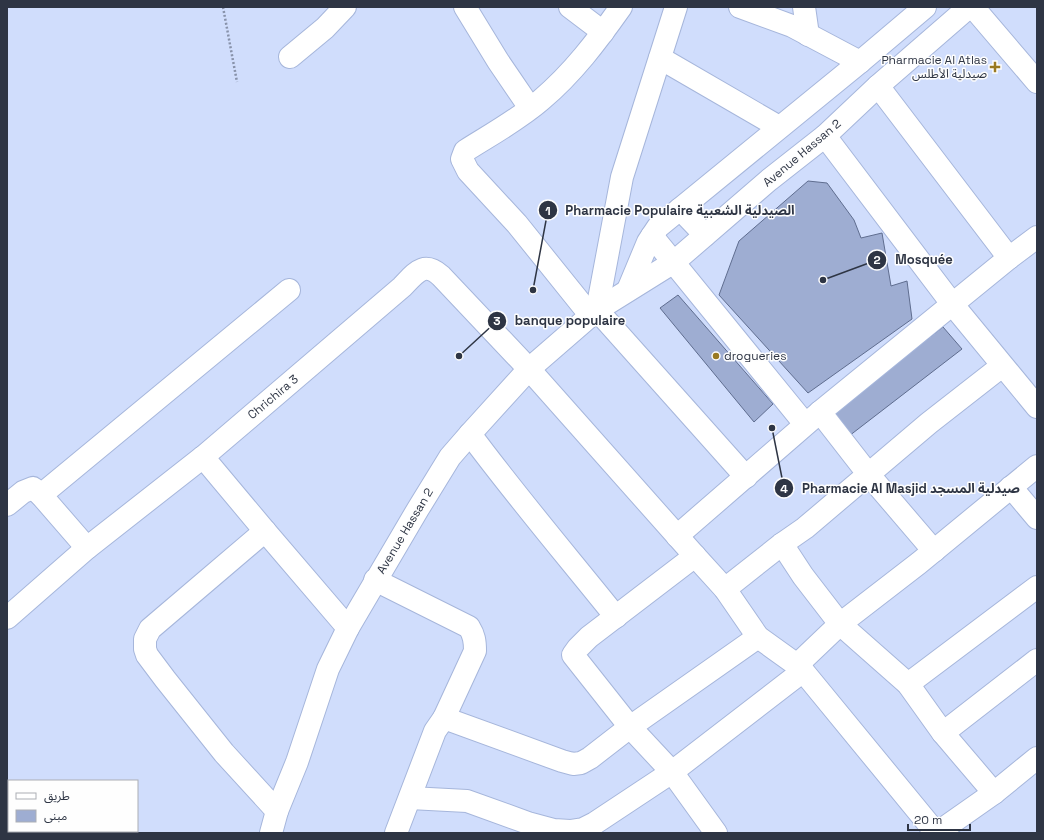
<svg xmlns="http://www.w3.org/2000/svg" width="1044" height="840" viewBox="0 0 1044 840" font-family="'Space Grotesk','Noto Sans Arabic',sans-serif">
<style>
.building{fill:#9eadd2;stroke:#5f6d8f}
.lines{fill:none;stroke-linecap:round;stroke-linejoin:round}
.minor-casing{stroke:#a6b6db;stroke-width:24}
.major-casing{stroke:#a6b6db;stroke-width:24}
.path{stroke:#8892aa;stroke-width:2.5;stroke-dasharray:2 2;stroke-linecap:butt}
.minor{stroke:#fff;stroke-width:22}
.major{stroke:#fff;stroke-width:22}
.poi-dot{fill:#997922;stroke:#fefefe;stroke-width:1.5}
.labels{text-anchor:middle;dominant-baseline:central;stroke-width:3;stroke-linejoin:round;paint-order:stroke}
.poi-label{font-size:12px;fill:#2e3544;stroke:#fefefe;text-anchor:end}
.street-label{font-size:12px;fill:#2e3544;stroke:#fefefe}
.leader{fill:none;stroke:#2e3544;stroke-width:1.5}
.callout-dot{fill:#2e3544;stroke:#fefefe;stroke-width:1.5}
.mark-label{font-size:12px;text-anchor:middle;font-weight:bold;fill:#fff}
.callout-label{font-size:13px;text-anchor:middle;font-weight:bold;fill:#2e3544;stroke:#fefefe;stroke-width:3;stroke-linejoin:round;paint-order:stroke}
</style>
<rect width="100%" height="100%" fill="#d0ddfc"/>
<g class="building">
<polygon points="808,181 827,183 854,220 861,238 882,233 891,286 907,281 912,319 808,393 719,295 739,241"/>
<polygon points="678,295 773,404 754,422 660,308"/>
<polygon points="943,327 962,349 849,436 831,412"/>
</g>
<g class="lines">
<defs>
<g id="minor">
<polyline points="465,7 498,61 530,108"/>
<polyline points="570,7 603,32"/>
<polyline points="676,7 622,177 597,310 746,477"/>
<polyline points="740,7 792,26 860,62"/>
<polyline points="804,7 808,35"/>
<polyline points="973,7 1037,82"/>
<polyline points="290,57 325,28 345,7"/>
<polyline points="660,58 779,127"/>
<polyline points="878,86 1009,258"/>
<polyline points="825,136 953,305 1037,407"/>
<polyline points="652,236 805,424"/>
<path d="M591,316L517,224L468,171L462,159L465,151C490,135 518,120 541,100C573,73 597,41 621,7"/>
<polyline points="820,412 869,475 934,551"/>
<path d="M470,434C516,496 567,556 616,617"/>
<polyline points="203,457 265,531 348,628"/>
<polyline points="1011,487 1037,518"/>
<polyline points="41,495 289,290"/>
<polyline points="7,505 23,492 33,488 41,495 87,548"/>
<polyline points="265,531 150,629 145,639 145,649 147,655 165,679 224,753 277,811"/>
<polyline points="677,536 820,412 1009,258 1037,237"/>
<polyline points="695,556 589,637 578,648 573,655 630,727 672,772 716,833"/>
<path d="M375,580L469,627C474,635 475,641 475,651L444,718"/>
<polyline points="725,589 782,544"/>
<path d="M7,618L87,548L203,457L402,287C415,274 423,260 441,276L529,369L695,556L725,589L758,637L797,665L803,671L936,833"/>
<polyline points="797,665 840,624 919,563 1037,466"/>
<polyline points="908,684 1037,587"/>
<polyline points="943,733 1037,660"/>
<polyline points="994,793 943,733 908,684 840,624 803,576 782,544 805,528 929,423 1002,366"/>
<polyline points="410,798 467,801 528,823 554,830 570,831 583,829 595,823 672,772 803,671"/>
<polyline points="396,833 435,731 444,718 562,761 573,764 581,763 590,758 630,727 758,637"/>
<polyline points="937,833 994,793 1037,758"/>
</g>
<g id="major">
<polyline points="680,209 705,235"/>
<polyline points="628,290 648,242 658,227 860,62 925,7"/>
<polyline points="271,833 277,811 297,762 328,669 348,628 418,509 450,457 470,434 529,369 597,310 674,262 769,180 825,136 878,86 969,7"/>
</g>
</defs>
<use href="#minor" class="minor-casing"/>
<use href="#major" class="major-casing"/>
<polyline class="path" points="223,7 237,82"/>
<use href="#minor" class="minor"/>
<use href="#major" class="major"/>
</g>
<g class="poi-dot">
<path d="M993 61h4v4h4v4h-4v4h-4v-4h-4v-4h4z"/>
<circle cx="716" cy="356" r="4"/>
</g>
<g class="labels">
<g class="poi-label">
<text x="987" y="60">Pharmacie Al Atlas<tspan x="987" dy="14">صيدلية الأطلس</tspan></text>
<text x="724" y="356" text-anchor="start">drogueries</text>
</g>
<g class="street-label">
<text transform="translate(802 153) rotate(-40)">Avenue Hassan 2</text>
<text transform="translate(273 397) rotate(-40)">Chrichira 3</text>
<text transform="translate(405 531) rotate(-59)">Avenue Hassan 2</text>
</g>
</g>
<path class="leader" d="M533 290L548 210M823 280L877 260M459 356L497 321M772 428L784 488"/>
<g class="callout-dot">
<circle cx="533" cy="290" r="4"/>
<circle cx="823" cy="280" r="4"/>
<circle cx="459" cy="356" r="4"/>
<circle cx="772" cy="428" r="4"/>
<circle cx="548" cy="210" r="10"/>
<circle cx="877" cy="260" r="10"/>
<circle cx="497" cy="321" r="10"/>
<circle cx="784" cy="488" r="10"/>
</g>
<g class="mark-label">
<text x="548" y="215">1</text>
<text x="877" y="264">2</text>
<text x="497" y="325">3</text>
<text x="784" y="493">4</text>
</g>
<g class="callout-label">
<text x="680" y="215">Pharmacie Populaire الصيدلية الشعبية</text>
<text x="924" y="264">Mosquée</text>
<text x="570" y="325">banque populaire</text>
<text x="911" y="493">Pharmacie Al Masjid صيدلية المسجد</text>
</g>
<rect width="1044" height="840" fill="none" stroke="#2e3544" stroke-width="16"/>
<rect x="8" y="780" width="130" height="52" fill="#fefefe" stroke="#abaeb4"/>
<rect x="16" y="793" width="20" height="6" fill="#ffffff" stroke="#abaeb4"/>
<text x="44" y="800" font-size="12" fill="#2e3544">طريق</text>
<rect x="16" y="810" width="20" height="12" fill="#9eadd2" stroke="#abaeb4"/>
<text x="44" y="820" font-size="12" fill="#2e3544">مبنى</text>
<path d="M908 824v6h62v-6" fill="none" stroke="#2e3544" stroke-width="2"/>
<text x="914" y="824" font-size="12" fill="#2e3544" stroke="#fefefe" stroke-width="3" paint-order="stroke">20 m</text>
</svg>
